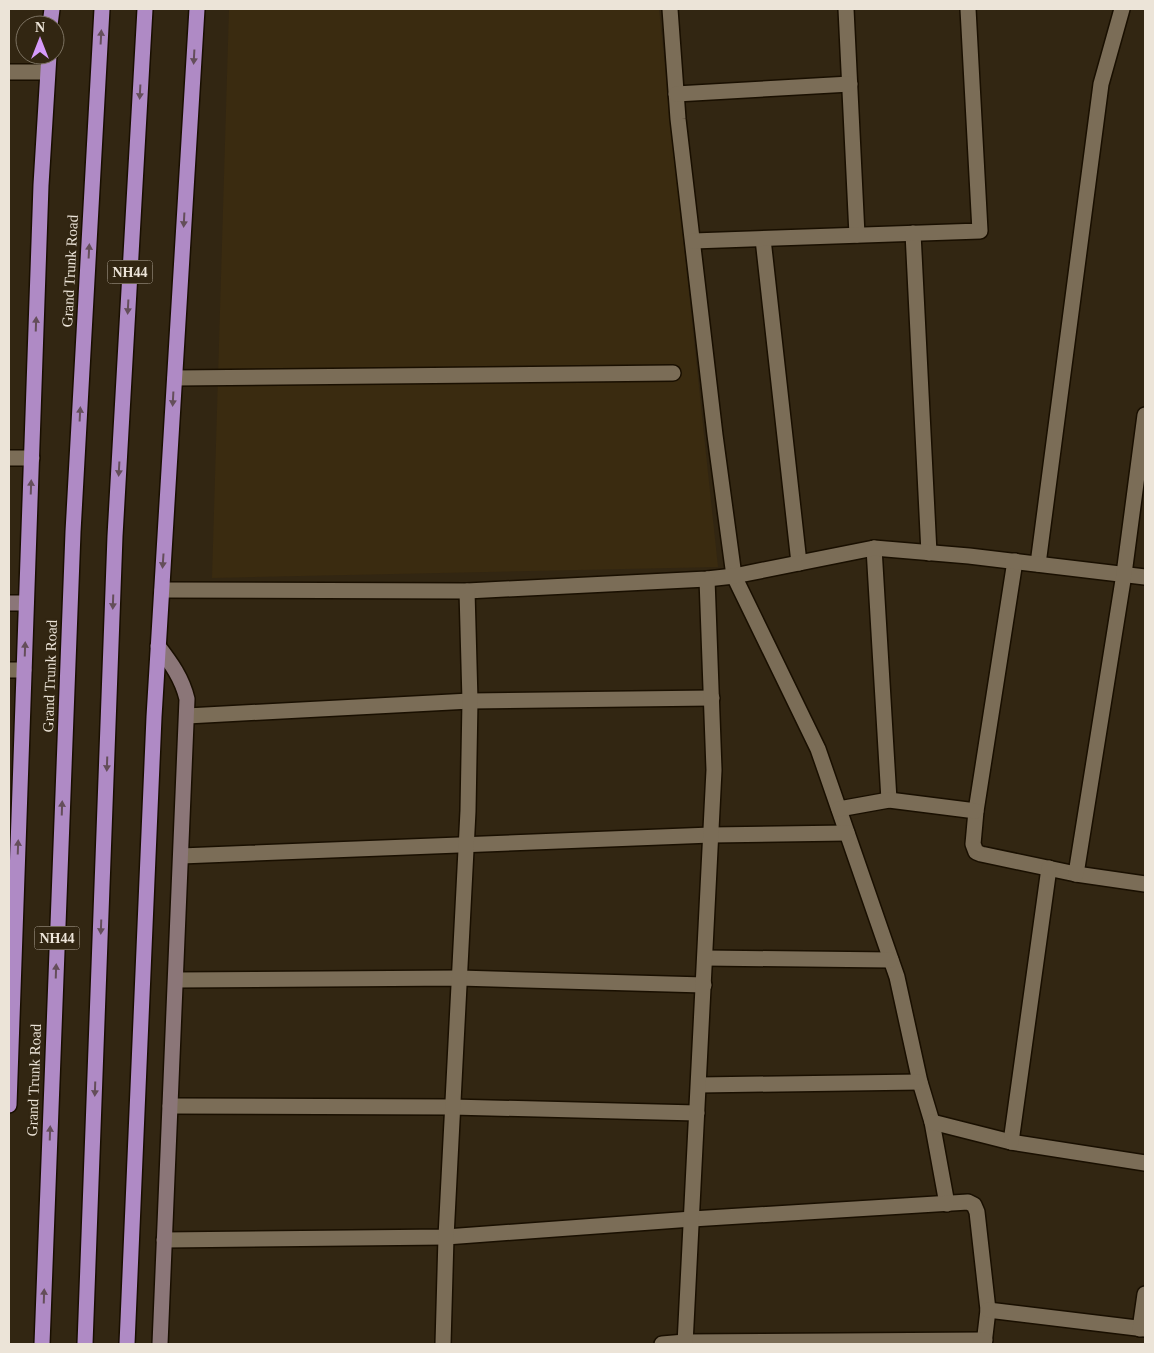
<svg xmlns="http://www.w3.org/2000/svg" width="1154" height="1353" viewBox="0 0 1154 1353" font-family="Georgia,serif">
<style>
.built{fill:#3a2b10}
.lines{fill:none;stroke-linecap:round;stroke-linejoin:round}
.street-casing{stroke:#190f00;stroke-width:18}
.secondary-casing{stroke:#190f00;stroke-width:18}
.highway-casing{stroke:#190f00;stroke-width:18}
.street{stroke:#7b6d57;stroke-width:15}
.secondary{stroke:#8b7678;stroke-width:15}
.highway{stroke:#af8ac5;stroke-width:15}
.oneway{fill:#644e5a}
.labels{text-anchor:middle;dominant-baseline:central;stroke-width:4.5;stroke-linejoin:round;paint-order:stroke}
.shield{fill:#322612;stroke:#b4ab9d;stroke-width:1}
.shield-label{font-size:14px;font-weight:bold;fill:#ece4d8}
.street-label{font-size:15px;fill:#ece4d8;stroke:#322612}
</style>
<rect width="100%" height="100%" fill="#322612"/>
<polygon class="built" points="229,9 659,9 718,567 212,578"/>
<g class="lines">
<defs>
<g id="street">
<polyline points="670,9 678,119 715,435 734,576 818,749 897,977 920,1082 932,1122 947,1204"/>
<polyline points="846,9 857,235"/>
<polyline points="9,72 47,72"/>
<polyline points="676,94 850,84"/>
<polyline points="913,233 929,553"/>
<polyline points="763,239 799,563"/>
<polyline points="693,241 980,231 968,9"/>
<polyline points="175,378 673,373"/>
<polyline points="9,458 32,458"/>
<polyline points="874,548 889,800"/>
<polyline points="1015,561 976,811 973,844 976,852 981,854 1076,874 1145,884"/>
<polyline points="1038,564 1101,84 1122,9"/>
<polyline points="162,590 467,591 707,579 734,576 874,548 969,556 1145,577"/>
<polyline points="9,670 24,670"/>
<polyline points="187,716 470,701 712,698"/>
<polyline points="839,809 889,800 976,811"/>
<polyline points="181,856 711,835 847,833"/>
<polyline points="1076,874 1124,574 1145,415"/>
<polyline points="705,958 891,960"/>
<polyline points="176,980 459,978 704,985"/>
<polyline points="699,1085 920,1082"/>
<polyline points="170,1106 452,1107 697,1113"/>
<polyline points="932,1122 1011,1142 1145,1163"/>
<polyline points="1011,1142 1049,868"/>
<polyline points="164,1240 446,1237 692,1219 968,1202 974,1205 977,1212 988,1310 984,1344"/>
<polyline points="988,1310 1145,1329"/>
<polyline points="1140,1329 1145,1294"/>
<polyline points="443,1344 446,1237 468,811 470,701 467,591"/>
<polyline points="662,1344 685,1342 985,1340"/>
<polyline points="685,1344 714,770 707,579"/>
</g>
<g id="secondary">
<polyline points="9,603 26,603"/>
<path d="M158,646C171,663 182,678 187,699L160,1344"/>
</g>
<g id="highway">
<polyline points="50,25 52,9"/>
<polyline points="9,1105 41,185 49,55"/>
<polyline points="42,1344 73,532 102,9"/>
<polyline points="85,1344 115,536 145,9"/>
<polyline points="127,1344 154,717 197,9"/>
</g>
</defs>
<use href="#street" class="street-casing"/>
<use href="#secondary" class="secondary-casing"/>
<use href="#highway" class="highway-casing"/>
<use href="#street" class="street"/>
<use href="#secondary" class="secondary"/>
<use href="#highway" class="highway"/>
</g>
<defs><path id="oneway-solid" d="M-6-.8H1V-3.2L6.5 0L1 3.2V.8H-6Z" transform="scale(1.25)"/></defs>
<g class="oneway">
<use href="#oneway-solid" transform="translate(101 37) rotate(-87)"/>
<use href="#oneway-solid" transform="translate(194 57) rotate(93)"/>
<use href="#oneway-solid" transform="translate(140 92) rotate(93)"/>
<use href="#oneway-solid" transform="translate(184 220) rotate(93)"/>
<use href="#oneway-solid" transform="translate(89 251) rotate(-87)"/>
<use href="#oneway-solid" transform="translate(128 307) rotate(93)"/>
<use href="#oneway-solid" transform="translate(36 324) rotate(-88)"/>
<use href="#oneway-solid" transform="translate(173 399) rotate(93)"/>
<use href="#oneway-solid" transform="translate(80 414) rotate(-87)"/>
<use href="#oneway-solid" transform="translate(119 469) rotate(93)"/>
<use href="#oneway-solid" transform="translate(31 487) rotate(-88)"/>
<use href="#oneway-solid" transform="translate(163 561) rotate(94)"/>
<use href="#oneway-solid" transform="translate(113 602) rotate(92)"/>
<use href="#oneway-solid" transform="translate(25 649) rotate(-88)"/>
<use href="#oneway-solid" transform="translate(107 764) rotate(92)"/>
<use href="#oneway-solid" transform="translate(62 808) rotate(-88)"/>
<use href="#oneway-solid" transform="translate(18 847) rotate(-88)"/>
<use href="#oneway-solid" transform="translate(101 927) rotate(92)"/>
<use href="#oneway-solid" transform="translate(56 971) rotate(-88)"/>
<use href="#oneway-solid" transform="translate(95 1089) rotate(92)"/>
<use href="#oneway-solid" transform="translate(50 1133) rotate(-88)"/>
<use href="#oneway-solid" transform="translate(44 1296) rotate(-88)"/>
</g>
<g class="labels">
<g class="shield">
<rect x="107.5" y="260.5" width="45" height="23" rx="4"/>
<rect x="34.5" y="926.5" width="45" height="23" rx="4"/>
</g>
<g class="shield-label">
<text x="130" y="272">NH44</text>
<text x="57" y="938">NH44</text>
</g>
<g class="street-label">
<text transform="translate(70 271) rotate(-87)">Grand Trunk Road</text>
<text transform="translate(50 676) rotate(-88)">Grand Trunk Road</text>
<text transform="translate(34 1080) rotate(-88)">Grand Trunk Road</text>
</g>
</g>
<rect width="1154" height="1353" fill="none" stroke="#ece4d8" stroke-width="20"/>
<g transform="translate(40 40)"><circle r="24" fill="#322612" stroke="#7c7261"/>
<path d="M0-4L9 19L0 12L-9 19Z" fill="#d69bf9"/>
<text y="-8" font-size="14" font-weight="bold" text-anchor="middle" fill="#ece4d8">N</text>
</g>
</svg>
